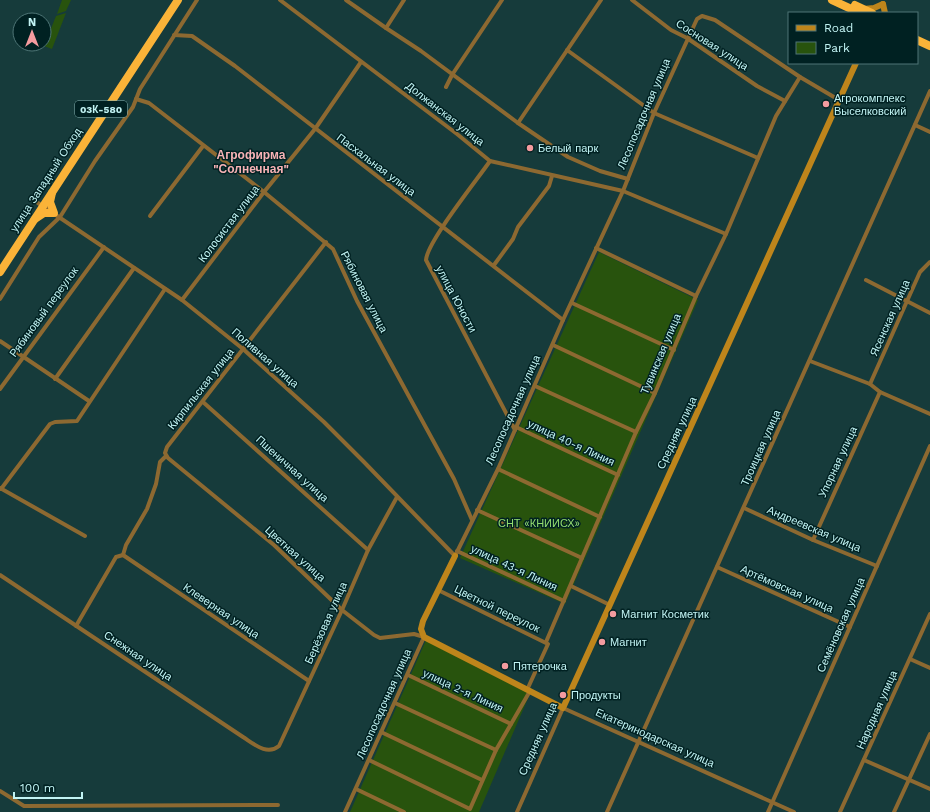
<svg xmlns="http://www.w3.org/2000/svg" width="930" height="812" viewBox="0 0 930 812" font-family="'Work Sans',sans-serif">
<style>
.green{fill:#28530d}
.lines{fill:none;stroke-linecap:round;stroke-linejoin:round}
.street{stroke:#8d6931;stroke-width:4}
.secondary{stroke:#be851b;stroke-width:6}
.highway{stroke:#fab338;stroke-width:8}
.poi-dot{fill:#f49b9f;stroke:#002122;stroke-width:1.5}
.labels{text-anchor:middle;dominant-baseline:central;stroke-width:3;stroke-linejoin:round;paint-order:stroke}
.shield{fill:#002122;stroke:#88b5b5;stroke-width:1}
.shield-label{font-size:10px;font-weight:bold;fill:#c2f4f4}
.street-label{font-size:11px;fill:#c2f4f4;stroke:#002122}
.poi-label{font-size:11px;fill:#c2f4f4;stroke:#002122;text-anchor:start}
.park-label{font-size:11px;fill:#94de70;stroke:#002122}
.neighbourhood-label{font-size:12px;font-weight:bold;fill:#f6b2b5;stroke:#002122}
</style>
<rect width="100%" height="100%" fill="#163b3b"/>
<g class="green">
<polygon points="62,0 71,0 66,11 57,14"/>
<polygon points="66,13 52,49 44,46 56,16"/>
<polygon points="599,252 698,300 565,604 460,558"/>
<polygon points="427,638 532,689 479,812 350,812"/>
</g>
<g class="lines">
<g class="street">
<polyline points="280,0 457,134 490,161 623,191 726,234"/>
<polyline points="346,0 386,28"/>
<polyline points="404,0 386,28 421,51 518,123 568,157 600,171 628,179"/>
<polyline points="632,0 671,30 687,38 757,86 785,101"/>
<polyline points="174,35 192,36 235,66 563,320"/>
<polyline points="567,50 654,113 758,158"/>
<polyline points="446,87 452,75 502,0"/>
<polyline points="136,99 149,103 264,192 333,249 357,301 454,479 472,520"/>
<polyline points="518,123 601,0"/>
<polyline points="915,125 930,132"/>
<path d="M490,161C477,180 427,242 426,260L515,430"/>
<polyline points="38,203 182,300 243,349 324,422 364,462 455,556 498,469 563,320 623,191 654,113 697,19 702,16 715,20 800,77 839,100"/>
<polyline points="150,216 203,146"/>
<polyline points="326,242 167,447 165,453 168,458 274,545 342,610 374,635 380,638 414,634 424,637 345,812"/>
<polyline points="596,248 696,296"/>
<polyline points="494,265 513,239 518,227 549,186 552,176"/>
<polyline points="866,280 930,313"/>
<polyline points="0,299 39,237 60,217 95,161 133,107 140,89 197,0"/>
<polyline points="182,300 264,192 315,129 361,62"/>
<polyline points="572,303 674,350"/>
<polyline points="0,341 89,401"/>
<polyline points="553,345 655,393"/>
<polyline points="810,361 870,384 880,392 930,414"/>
<polyline points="55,379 134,268"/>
<polyline points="870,384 920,272 930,262"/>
<polyline points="535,386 636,432"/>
<polyline points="0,389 104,247"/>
<polyline points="203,402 368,550"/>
<polyline points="516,427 618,475"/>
<polyline points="498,469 600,517"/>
<polyline points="0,488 85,536"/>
<polyline points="1,489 50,424 55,422 77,421 165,289"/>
<polyline points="744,508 813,540 877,566"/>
<polyline points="477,510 582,558"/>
<polyline points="813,540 880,392"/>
<polyline points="457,551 564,601"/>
<polyline points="123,555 309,681"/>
<polyline points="123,555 126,545 147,509 156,484 160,462 166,456"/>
<polyline points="717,567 850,627"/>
<path d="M0,575L243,737C254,744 267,756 279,746L342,610L368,550L397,497"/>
<polyline points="571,586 610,605"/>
<polyline points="438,590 548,644 527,690"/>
<polyline points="76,626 116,557 123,555"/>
<polyline points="546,642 636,432 655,393 696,296 726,234 776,116 800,77"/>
<polyline points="910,659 930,668"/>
<polyline points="408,675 511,724"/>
<polyline points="395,703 496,750"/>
<polyline points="381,732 482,780"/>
<polyline points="369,760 470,809 496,750 530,691"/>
<polyline points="864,760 930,789"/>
<polyline points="356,789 404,812"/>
<polyline points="0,791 24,806 278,805"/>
<polyline points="517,812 563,708 794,812"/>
<polyline points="607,812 930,91"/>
<polyline points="768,812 930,446"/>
<polyline points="840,812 930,614"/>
<polyline points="894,812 930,734"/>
</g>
<g class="secondary">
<polyline points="883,4 885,13"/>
<polyline points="864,9 874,8 883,4"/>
<polyline points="455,556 423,621 421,629 424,637 563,708 856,63"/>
</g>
<g class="highway">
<polyline points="832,0 860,13"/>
<polyline points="855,5 872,13"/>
<polyline points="917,40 930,46"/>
<polyline points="35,219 44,213 54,213 50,202 52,193"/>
<polyline points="0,272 178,0"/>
</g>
</g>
<g class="poi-dot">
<circle cx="826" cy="104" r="4"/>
<circle cx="530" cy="148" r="4"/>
<circle cx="613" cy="614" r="4"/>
<circle cx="602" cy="642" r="4"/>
<circle cx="505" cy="666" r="4"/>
<circle cx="563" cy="695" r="4"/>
</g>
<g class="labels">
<rect class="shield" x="75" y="101" width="52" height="16" rx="3"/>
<g class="shield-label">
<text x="101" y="109">03К-580</text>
</g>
<g class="street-label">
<text transform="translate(712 45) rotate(33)">Сосновая улица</text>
<text transform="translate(445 114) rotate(38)">Должанская улица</text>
<text transform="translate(644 114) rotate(-67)">Лесопосадочная улица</text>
<text transform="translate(376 165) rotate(37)">Пасхальная улица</text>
<text transform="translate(46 180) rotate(-57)">улица Западный Обход</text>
<text transform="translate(229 224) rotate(-53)">Колосистая улица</text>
<text transform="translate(364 292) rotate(63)">Рябиновая улица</text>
<text transform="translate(456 299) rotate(62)">улица Юности</text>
<text transform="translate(44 312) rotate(-54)">Рябиновый переулок</text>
<text transform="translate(890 318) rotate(-66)">Ясенская улица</text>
<text transform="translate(661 354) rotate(-67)">Тувинская улица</text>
<text transform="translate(265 358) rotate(41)">Поливная улица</text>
<text transform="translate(201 389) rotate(-52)">Кирпильская улица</text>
<text transform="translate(513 410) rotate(-66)">Лесопосадочная улица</text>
<text transform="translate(677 433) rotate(-65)">Средняя улица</text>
<text transform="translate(571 443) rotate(25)">улица 40-я Линия</text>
<text transform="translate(761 448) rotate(-66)">Троицкая улица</text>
<text transform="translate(838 462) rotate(-65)">Упорная улица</text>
<text transform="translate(292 469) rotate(42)">Пшеничная улица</text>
<text transform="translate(814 529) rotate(23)">Андреевская улица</text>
<text transform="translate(295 554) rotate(42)">Цветная улица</text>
<text transform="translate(514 568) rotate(25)">улица 43-я Линия</text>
<text transform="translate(787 589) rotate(24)">Артёмовская улица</text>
<text transform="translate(497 609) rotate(26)">Цветной переулок</text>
<text transform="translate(221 611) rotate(34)">Клеверная улица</text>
<text transform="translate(326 623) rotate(-66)">Берёзовая улица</text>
<text transform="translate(841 625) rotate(-66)">Семёновская улица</text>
<text transform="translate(138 656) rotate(34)">Снежная улица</text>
<text transform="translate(463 691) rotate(25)">улица 2-я Линия</text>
<text transform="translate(384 704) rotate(-66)">Лесопосадочная улица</text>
<text transform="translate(877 710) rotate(-66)">Народная улица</text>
<text transform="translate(655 738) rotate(24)">Екатеринодарская улица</text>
<text transform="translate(538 739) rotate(-66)">Средняя улица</text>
</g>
<g class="poi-label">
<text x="834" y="98">Агрокомплекс<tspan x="834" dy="13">Выселковский</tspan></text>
<text x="538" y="148">Белый парк</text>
<text x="621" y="614">Магнит Косметик</text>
<text x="610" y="642">Магнит</text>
<text x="513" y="666">Пятерочка</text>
<text x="571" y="695">Продукты</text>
</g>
<g class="park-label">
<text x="539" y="523">СНТ «КНИИСХ»</text>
</g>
<g class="neighbourhood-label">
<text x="251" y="155">Агрофирма<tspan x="251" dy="14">"Солнечная"</tspan></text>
</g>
</g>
<rect x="788" y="12" width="130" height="52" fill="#002122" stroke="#4e7576"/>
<rect x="796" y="25" width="20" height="6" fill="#be851b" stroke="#4e7576"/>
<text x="824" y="32" font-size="12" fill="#c2f4f4">Road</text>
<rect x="796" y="42" width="20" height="12" fill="#28530d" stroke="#4e7576"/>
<text x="824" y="52" font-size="12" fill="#c2f4f4">Park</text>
<g transform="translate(32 32)"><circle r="19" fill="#002122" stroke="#4e7576"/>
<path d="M0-3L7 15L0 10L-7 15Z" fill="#f49b9f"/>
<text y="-6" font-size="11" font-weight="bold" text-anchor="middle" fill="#c2f4f4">N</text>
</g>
<path d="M14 792v6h68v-6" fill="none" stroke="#c2f4f4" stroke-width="2"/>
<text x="20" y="792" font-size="12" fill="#c2f4f4" stroke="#002122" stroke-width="3" paint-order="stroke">100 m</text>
</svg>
